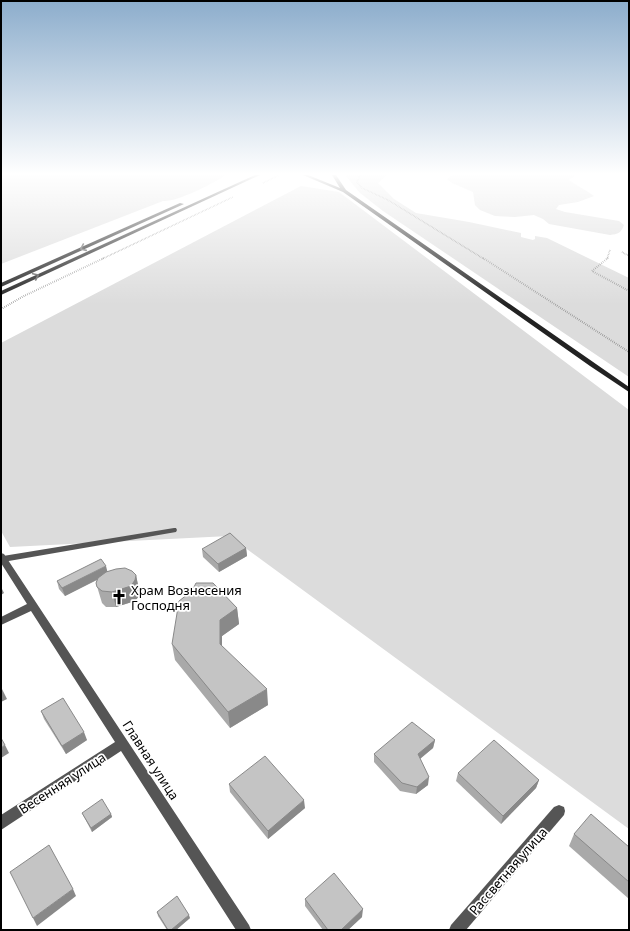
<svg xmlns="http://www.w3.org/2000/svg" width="630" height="931" viewBox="0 0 630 931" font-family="'Noto Sans',sans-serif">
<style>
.green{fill:#dcdcdc}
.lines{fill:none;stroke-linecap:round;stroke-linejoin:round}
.path-far1{stroke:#777;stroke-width:1.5;stroke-dasharray:0.5 1;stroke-linecap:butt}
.path{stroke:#777;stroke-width:2;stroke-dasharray:0.5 1.5;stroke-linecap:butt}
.lane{fill:#555;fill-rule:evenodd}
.street{fill:#555;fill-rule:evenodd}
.secondary{fill:#222;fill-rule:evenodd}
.wall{fill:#a9a9a9}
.shaded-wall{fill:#898989}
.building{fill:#c4c4c4;stroke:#898989}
.oneway{stroke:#646464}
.labels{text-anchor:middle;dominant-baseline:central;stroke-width:3.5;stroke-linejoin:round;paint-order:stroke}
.near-poi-label{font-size:13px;fill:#000;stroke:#fff;text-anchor:start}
.near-street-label{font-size:13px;fill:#000;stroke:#fff}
</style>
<rect width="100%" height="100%" fill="#fff"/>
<g class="green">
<path d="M1,175H225C213,184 177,202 163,201L1,264Z"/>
<polygon points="345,175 387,175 378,183 394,199 416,213 469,222 521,233 521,237 533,240 535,239 535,236 547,238 629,278 629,377 383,211 360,193"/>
<path d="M452,175H576L569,180C577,186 586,190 594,196L578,202L559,205L556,209L565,212L619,221L624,225C621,233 618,234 610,235L549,224L543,219L534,215L515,217L495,216L480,210L475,205L473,192L452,183L447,179Z"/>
<polygon points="301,186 339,192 629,410 629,829 229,536 10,547 1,531 1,343"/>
</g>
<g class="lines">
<g class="path-far1">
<polyline points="360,175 357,182 362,188 388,200 484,259"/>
<polyline points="263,183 279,175"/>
<polyline points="622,252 629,256"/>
<polyline points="102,259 233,197"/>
<polyline points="607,259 610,250"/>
</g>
<g class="path">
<polyline points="483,258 629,352"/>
<polyline points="608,258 592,271 629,291"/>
<polyline points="1,309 24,296 104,258"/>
</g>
<polygon class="lane" points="174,528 176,528 177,530 176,532 3,562 1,561 1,557 3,556"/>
<g class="street">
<polygon points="1,553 4,554 249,925 251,930 236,930 121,751 1,830 1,815 115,742 31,611 1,625 1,617 27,604 1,563"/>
<polygon points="559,805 564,807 565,811 564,815 466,930 449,930 451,925 554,807"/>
</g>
<g class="secondary">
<polygon points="255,175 260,175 1,295 1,291"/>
<polygon points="303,175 308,175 340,188 332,175 336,175 346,190 629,387 629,392 590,366 343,192"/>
<polygon points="180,203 184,204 1,287 1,283"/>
</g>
</g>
<g class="wall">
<polygon points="246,548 247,556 219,572 203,557 202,549"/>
<polygon points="108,571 136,575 139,590 139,596 135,601 116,607 106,607 102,603 96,583 97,580 65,596 59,589 57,581"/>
<polygon points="237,608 239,624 222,636 222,646 268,705 230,728 175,660 172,644"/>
<polygon points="41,711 87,740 66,754 44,719"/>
<polygon points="435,740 433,748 420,759 428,785 416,794 400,791 374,762 374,754"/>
<polygon points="458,773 539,780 536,788 501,824 456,781"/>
<polygon points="229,784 305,808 268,839 230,792"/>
<polygon points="82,813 111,814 112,817 92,832 84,817"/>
<polygon points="574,834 629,847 629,899 569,846"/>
<polygon points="305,899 362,917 348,930 323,930 305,906"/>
<polygon points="157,912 190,918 176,930 167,930 158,916"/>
</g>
<g class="shaded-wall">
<polygon points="246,548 247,556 219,572 218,564"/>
<polygon points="106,566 108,574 65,596 62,588"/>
<polygon points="136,575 139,590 139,596 135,601 116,607 112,592"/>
<polygon points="2,589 4,593 1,595 1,590"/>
<polygon points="237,608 239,624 222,636 222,660 220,644 220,620"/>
<polygon points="1,687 7,699 1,702"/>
<polygon points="267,689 268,705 230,728 228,712"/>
<polygon points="84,732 87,740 66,754 62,746"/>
<polygon points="435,740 433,748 416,762 418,754"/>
<polygon points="5,745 9,753 1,758 1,748"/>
<polygon points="429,777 428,785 416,794 417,787"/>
<polygon points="539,780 536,788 501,824 503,816"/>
<polygon points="304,800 305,808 268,839 268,831"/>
<polygon points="111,814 112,817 92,832 91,828"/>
<polygon points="73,889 76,896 37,926 33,918"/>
<polygon points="363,909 362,917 348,930 341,930"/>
<polygon points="189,915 190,918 176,930 171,930"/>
</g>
<g class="building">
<polygon points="230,533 246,548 218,564 202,549"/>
<polygon points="101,559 106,566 62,588 57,581"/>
<polygon points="125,568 132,571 136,575 135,580 131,586 112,592 102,591 97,587 96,583 98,578 106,572 116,569"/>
<polygon points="196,583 213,583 237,608 220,620 220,644 267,689 228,712 172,644 179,601 192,591"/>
<polygon points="63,698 84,732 62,746 41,711"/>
<polygon points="412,722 435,740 418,754 429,777 417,787 402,783 374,754"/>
<polygon points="1,738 5,745 1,748"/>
<polygon points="494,740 539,780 503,816 458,773"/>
<polygon points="265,756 304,800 268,831 229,784"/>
<polygon points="102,799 111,814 91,828 82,813"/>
<polygon points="591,814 629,847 629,882 574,834"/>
<polygon points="49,845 73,889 33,918 10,872"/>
<polygon points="334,873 363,909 341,930 328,930 305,899"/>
<polygon points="177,896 189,915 171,930 168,930 157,912"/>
</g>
<defs><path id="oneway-chevron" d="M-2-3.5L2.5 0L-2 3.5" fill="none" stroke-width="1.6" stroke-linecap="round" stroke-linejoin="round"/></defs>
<g class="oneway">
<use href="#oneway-chevron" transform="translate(83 248) rotate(156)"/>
<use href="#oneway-chevron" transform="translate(36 276) rotate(-25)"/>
</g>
<linearGradient id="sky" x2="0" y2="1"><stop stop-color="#8cadcc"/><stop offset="0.57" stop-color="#fff"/><stop offset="1" stop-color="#fff" stop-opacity="0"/></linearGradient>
<rect width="630" height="305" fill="url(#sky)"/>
<defs>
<symbol id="church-bare" viewBox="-9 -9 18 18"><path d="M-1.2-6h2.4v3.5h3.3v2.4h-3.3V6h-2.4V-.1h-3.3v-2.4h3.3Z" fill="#000" stroke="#fff" stroke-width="2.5" paint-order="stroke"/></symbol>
</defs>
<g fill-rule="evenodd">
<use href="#church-bare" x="108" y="586" width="22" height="22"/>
</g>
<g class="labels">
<g class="near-poi-label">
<text x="131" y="590">Храм Вознесения<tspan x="131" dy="15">Господня</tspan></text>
</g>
<g class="near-street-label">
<text transform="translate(151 760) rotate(57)">Главная улица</text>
<text transform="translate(62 783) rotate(-33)">Весенняя улица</text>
<text transform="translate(508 871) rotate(-49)">Рассветная улица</text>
</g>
</g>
<rect width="630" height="931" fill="none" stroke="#000000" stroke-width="4"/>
</svg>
